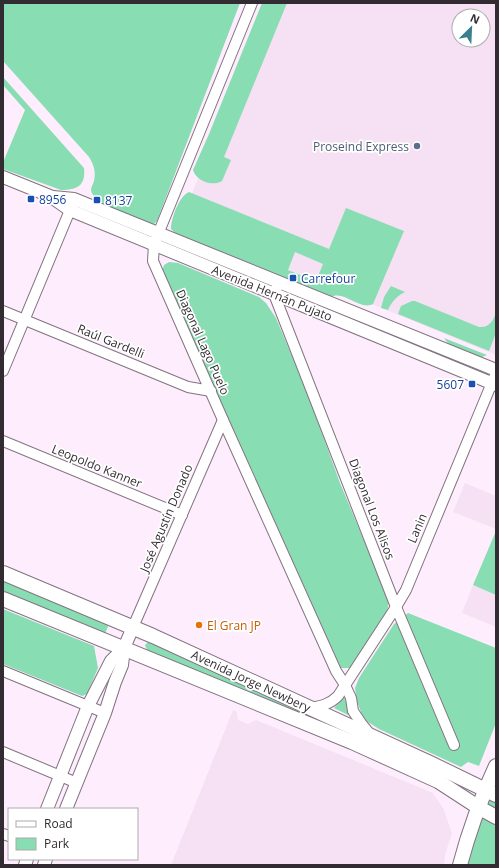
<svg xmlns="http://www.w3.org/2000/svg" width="499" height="868" viewBox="0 0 499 868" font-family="'Open Sans',sans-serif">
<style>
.built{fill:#f6e0f4;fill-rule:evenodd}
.green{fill:#89ddb3;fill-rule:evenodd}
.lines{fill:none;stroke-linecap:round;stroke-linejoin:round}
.minor-casing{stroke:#827380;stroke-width:12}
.tertiary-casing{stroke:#827380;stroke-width:14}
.secondary-casing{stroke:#827380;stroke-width:16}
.minor{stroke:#fff;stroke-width:10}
.tertiary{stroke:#fff;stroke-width:12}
.secondary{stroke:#fff;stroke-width:14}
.service-dot{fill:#5c6f8a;stroke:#fff;stroke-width:1.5}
.transit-dot{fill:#1a4fb4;stroke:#fff;stroke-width:1.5}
.food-dot{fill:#e8710a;stroke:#fff;stroke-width:1.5}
.labels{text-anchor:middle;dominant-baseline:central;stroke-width:3.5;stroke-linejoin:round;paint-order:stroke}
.service-label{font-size:12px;fill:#4e5e75;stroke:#fff;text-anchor:end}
.transit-label{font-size:12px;fill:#164399;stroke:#fff;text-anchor:start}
.street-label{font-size:12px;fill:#322c32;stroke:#fff}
.food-label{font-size:12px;fill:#c56008;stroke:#fff;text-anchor:start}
</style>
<rect width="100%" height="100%" fill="#feeefd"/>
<g class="built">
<path d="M270,3H496V355L179,225ZM459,16H483V40H459Z"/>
<polygon points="465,483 496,496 496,529 453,512"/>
<polygon points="473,585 496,595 496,627 462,613"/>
<polygon points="233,710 237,712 238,720 248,724 256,720 433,793 444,810 452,834 445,854 444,865 171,865"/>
</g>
<g class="green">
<path d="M3,3H240L157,221L153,225C140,219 92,204 91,190C91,187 93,184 94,181C96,172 94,165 89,157L3,61Z"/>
<path d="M262,3H287L224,157L231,160L222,181C213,187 196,181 193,170L209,134Z"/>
<path d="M3,77L84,168C86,186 77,190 61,190L3,169V159L4,160L25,110L3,85Z"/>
<path d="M189,192L329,249L346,208L404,231L373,304C359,311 345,290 331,297L295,282L296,277L290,275L288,279L176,234L171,229C171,219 179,196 189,192ZM295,252L323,264L316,281L288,270Z"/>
<polygon points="169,262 178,263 259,297 266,303 276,318 310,400 340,483 388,598 388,607 386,616 351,668 341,668 162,272 164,265"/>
<path d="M391,286L405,292C397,296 392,301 388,310L381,308L384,297Z"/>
<path d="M412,301H415L479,327C489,328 493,321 496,313V333L489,351L398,314L401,306Z"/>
<polygon points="389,333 392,333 482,370 482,373 389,335"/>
<polygon points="444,338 487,355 482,357 477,357 450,346"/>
<polygon points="496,531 496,595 473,585"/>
<polygon points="3,581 109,624 105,634 3,591"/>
<polygon points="3,609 94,646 98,668 87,694 82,696 3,664"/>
<polygon points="408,613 496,648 496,723 479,766 468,762 461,767 379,729 368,722 362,715 357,701 355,688 359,678 394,624"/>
<polygon points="148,642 153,643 456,781 454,786 258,698 147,650 145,645"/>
<polygon points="344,697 350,714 348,715 334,708"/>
<polygon points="496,766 496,865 460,865"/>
</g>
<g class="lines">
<defs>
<g id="minor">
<polyline points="252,3 154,244 153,261 223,420 336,671 345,685 351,698 353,711 361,723 369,733"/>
<polyline points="279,282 274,294 396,607 454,745"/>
<polyline points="3,311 188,387 211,391"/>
<polyline points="3,371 73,203"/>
<polyline points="3,441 182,515"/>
<polyline points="133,627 223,420"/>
<polyline points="3,671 105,713"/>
<path d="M310,708C322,706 330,704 338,696L396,607L406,590L496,373"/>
<polyline points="3,752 77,783"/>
<polyline points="3,834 9,836"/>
</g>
<g id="tertiary">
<polyline points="3,177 50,196 70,210 496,385"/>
<polyline points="53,197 74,199 496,370"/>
<polyline points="47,809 88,706 111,661 124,648"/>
<polyline points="66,809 105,713 115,682 122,665 124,648 133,627"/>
<polyline points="25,865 27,859"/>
<polyline points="44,865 46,859"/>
</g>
<g id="secondary">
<polyline points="3,573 153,636 428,762 496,795"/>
<polyline points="3,599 352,742 438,781 478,807 496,817"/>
<path d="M460,865C469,831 481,798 496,766"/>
</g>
</defs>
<use href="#minor" class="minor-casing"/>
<use href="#tertiary" class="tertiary-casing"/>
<use href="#secondary" class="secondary-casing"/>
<use href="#minor" class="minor"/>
<use href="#tertiary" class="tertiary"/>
<use href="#secondary" class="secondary"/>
</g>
<circle class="service-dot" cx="417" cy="146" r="4"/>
<g class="transit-dot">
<rect x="27" y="195" width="8" height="8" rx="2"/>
<rect x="93" y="196" width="8" height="8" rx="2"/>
<rect x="289" y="274" width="8" height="8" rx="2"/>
<rect x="468" y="380" width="8" height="8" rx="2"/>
</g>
<circle class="food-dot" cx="199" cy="625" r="4"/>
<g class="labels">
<g class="service-label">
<text x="409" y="146">Proseind Express</text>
</g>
<g class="transit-label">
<text x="39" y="199">8956</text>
<text x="105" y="200">8137</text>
<text x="301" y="278">Carrefour</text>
<text x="464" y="384" text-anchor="end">5607</text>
</g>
<g class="street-label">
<text transform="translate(272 293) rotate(22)">Avenida Hernán Pujato</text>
<text transform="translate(111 341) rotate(22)">Raúl Gardelli</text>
<text transform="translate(203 342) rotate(66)">Diagonal Lago Puelo</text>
<text transform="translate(97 466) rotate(22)">Leopoldo Kanner</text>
<text transform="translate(372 509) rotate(69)">Diagonal Los Alisos</text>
<text transform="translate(166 518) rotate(-67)">José Agustín Donado</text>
<text transform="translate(417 528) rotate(-67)">Lanin</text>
<text transform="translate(251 681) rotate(25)">Avenida Jorge Newbery</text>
</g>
<g class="food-label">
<text x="207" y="625">El Gran JP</text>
</g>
</g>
<rect width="499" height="868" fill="none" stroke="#322c32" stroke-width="8"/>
<rect x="8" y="808" width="130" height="52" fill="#ffffff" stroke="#adabad"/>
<rect x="16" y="821" width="20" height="6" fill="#ffffff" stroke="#adabad"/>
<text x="44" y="828" font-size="12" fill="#322c32">Road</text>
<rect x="16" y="838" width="20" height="12" fill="#89ddb3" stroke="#adabad"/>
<text x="44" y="848" font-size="12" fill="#322c32">Park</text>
<g transform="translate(471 28) rotate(24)"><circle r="19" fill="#ffffff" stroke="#adabad"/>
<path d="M0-3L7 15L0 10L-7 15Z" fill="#3a7f8d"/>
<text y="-6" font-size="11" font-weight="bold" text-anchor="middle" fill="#322c32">N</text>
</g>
</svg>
